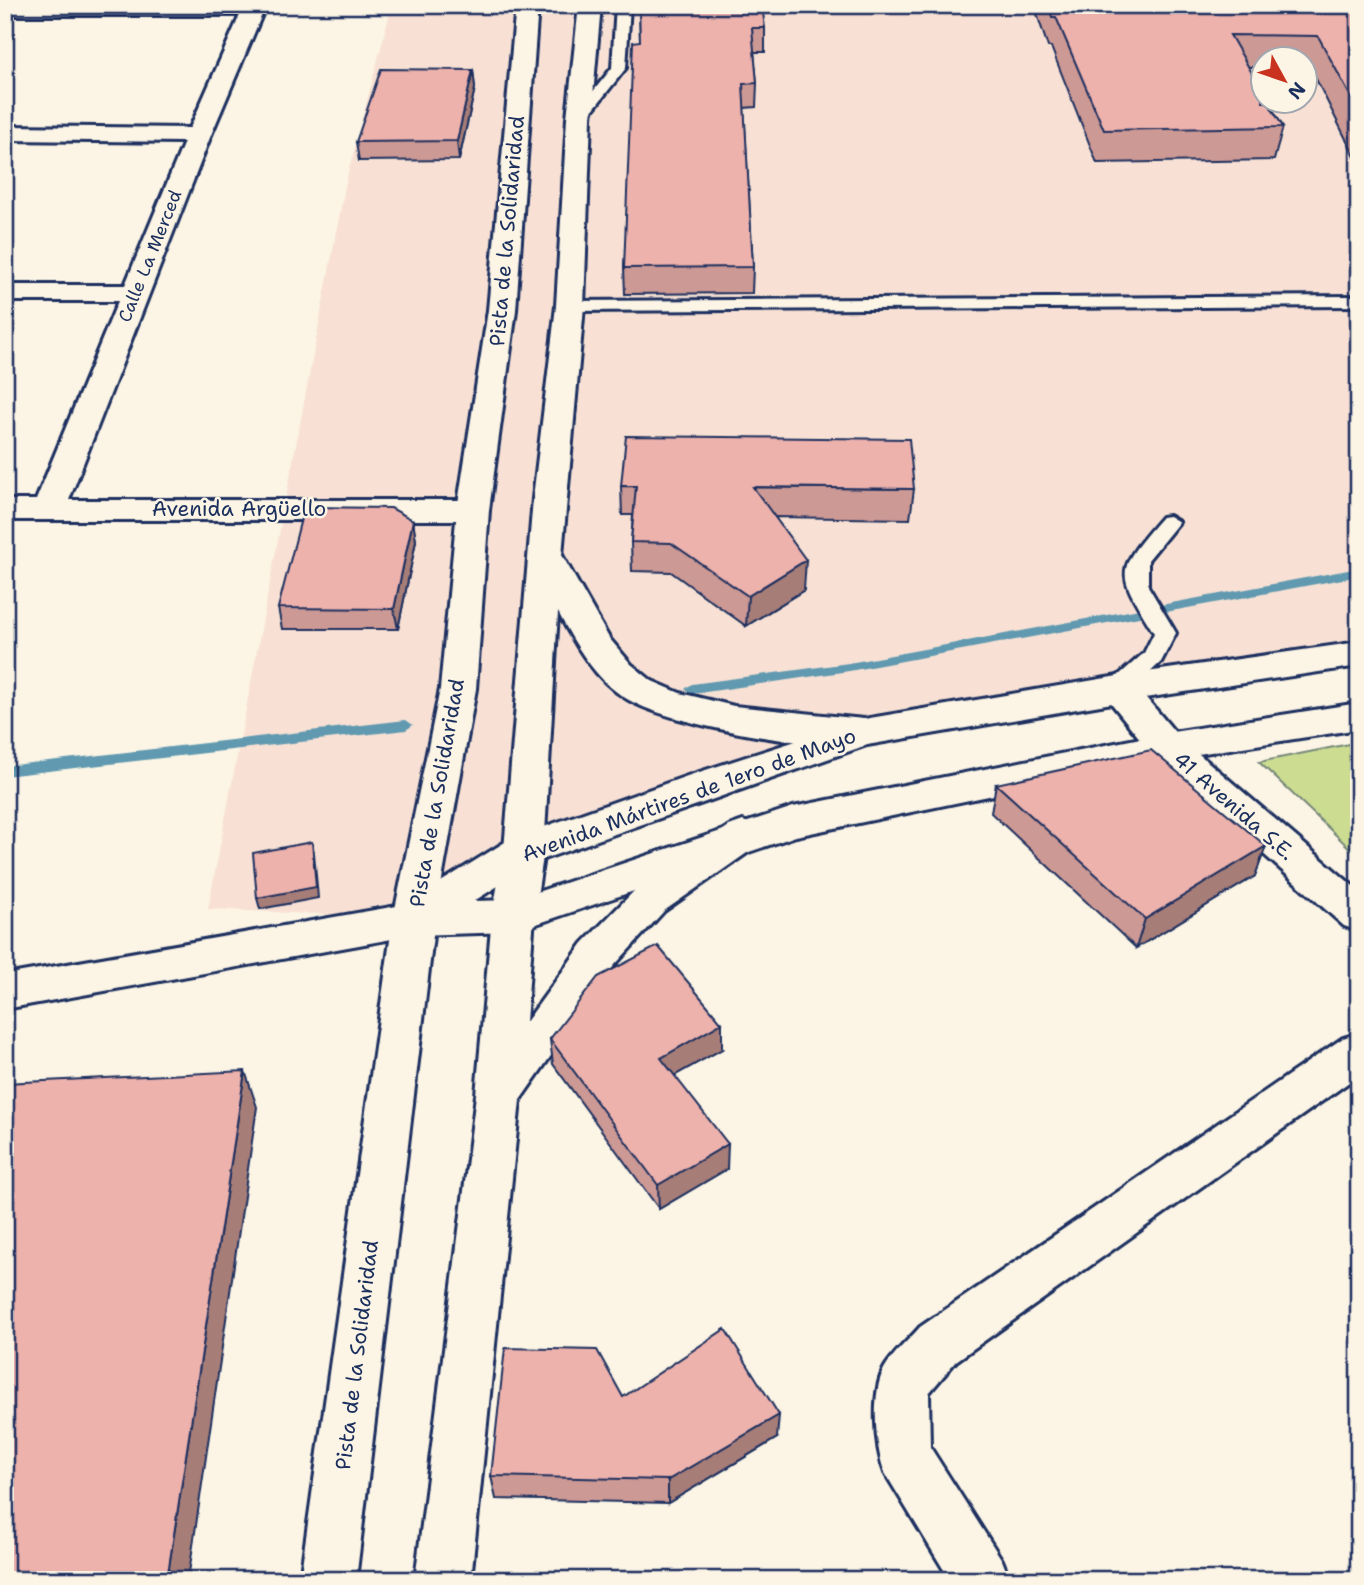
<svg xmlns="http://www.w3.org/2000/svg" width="1364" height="1585" viewBox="0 0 1364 1585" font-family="'Shantell Sans',sans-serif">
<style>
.built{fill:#f8e1d4;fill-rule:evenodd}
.green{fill:#ccdd91;stroke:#748678;stroke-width:2}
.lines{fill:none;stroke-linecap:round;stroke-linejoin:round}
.stream{fill:#6099b0;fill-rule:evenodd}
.service-casing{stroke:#1b2f5e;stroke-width:6}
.minor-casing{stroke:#1b2f5e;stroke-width:6}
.secondary-casing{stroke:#1b2f5e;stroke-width:6}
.primary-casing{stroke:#1b2f5e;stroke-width:6}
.service{fill:#fcf5e5;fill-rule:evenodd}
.minor{fill:#fcf5e5;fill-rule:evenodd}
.secondary{fill:#fcf5e5;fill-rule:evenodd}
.primary{fill:#fcf5e5;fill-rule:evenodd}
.wall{fill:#cd9994;stroke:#1b2f5e;stroke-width:2}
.shaded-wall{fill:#a77d78;stroke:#1b2f5e;stroke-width:2}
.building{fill:#eeb2ac;stroke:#1b2f5e;stroke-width:2}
.labels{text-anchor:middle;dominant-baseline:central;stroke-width:5;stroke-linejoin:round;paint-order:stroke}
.far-street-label{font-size:18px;fill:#1b2f5e;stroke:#fcf5e5}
.street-label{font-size:21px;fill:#1b2f5e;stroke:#fcf5e5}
</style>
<rect width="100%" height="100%" fill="#fcf5e5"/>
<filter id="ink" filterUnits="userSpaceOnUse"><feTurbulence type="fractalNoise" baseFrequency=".0143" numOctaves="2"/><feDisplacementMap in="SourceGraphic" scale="14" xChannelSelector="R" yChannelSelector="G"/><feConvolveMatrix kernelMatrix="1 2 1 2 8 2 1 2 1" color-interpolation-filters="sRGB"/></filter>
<g filter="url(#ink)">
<path class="built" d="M392,5H1359V654L864,732L524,850L414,919L208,909L346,181ZM1262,60H1304V102H1262Z"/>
<polygon class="green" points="1359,742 1359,857 1259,762"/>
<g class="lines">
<g class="stream">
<polygon points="1359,568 1359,576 849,671 692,694 685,689 692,684 849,663"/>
<polygon points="406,720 413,725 406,730 5,776 5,766"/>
</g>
<defs>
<g id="service">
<polygon points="616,5 630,5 626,68 584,121 574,121 574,115 612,68"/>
<polygon points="1359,296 1359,306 570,311 561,306 570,301"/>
<path d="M1169,516L1179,522L1148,560V586L1176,633L1161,662L1126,695H1110L1106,689L1110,683L1144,653L1154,633C1117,571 1113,573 1162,517Z"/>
</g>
<g id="minor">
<polygon points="5,5 266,5 211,135 69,500 473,500 484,503 489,510 484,517 473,520 5,520 5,500 36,500 118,301 5,301 5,285 125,285 184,142 5,140 5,126 190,128 240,15 5,15"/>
<polygon points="1118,676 1131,680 1179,737 1359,891 1359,931 1344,926 1153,755 1100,689 1105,680"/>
<polygon points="414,903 429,908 435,919 429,930 414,935 5,1009 5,975"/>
<path d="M1359,1033V1075L956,1361L929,1393L930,1447L1002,1560L1010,1580H950L885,1473C875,1448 871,1394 884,1369C892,1354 909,1340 920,1327L1343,1038Z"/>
</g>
<polygon id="secondary" points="1359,642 1359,666 1118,702 867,745 538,861 474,901 513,900 793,807 1166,733 1359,703 1359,729 1166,759 796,836 513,932 414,935 399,930 393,919 399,908 510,839 690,775 864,719 1118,676"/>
<g id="primary">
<polygon points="516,5 538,5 516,310 489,510 476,689 435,919 356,1580 300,1580 393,919 440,689 457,510 488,310"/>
<path d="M579,5H601L591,118L584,306L562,555L609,638L631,664L652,681L680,693L734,706L864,719L877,723L883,732L877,741C830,755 670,725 627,699C595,680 575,644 558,612L544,850L534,916L526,1022L583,943L636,889L729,826L743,821L757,826L763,836L757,846L664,911L613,967L520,1100L471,1580H415L476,1095L492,916L504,850L533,498L556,306L567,118Z"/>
</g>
</defs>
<use href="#service" class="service-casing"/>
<use href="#minor" class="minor-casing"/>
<use href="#secondary" class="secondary-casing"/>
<use href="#primary" class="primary-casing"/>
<use href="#service" class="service"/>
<use href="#minor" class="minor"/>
<use href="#secondary" class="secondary"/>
<use href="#primary" class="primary"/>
</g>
<g class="wall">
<polygon points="639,5 765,28 765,52 754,52 757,83 756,107 744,108 753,267 752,293 625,294 624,268 640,41"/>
<polygon points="1035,5 1359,5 1359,159 1356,159 1310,67 1305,67 1305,60 1263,60 1263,67 1248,67 1283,127 1274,160 1097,163 1051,47 1048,47 1035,8"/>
<polygon points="473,70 475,88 459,160 359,161 356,142"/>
<polygon points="621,486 914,489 910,519 774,517 804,590 746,626 671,572 632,571 631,542 633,515 622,515"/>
<polygon points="413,520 416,541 398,629 282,629 278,608"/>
<polygon points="996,784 1266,846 1255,876 1136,948 991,813"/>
<polygon points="550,1039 722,1049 674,1076 727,1169 659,1209 553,1064"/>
<polygon points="623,1397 777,1438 668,1503 496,1499 491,1476"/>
</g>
<g class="shaded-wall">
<polygon points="473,70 475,88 459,160 457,141"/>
<polygon points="413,520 416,541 398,629 394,609"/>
<polygon points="806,560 804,590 746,626 748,596"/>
<polygon points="312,842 314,853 318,898 260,909 257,898"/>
<polygon points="1266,846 1255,876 1136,948 1145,919"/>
<polygon points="722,1023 722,1049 661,1083 661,1058"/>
<polygon points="245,1071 257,1107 188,1580 167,1580"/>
<polygon points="728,1144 727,1169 659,1209 658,1185"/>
<polygon points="779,1415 777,1438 668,1503 668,1480"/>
</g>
<g class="building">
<polygon points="639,5 762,5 765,28 752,28 757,83 743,84 753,267 624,268 633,42 640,41"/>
<polygon points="1049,5 1359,5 1359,112 1318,36 1230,35 1263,92 1263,102 1268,102 1283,127 1104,130 1056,17 1052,17"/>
<polygon points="381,69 473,70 457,141 356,142"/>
<polygon points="626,436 909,439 914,489 753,487 806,560 748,596 671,543 631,542 636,486 621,486"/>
<polygon points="304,507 391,508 413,520 394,609 278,608"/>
<polygon points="1151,750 1266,846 1145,919 996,784"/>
<polygon points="312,842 316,887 257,898 253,853"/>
<polygon points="658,946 722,1023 661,1058 728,1144 658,1185 550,1039 598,977"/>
<polygon points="245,1071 167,1580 5,1580 5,1083"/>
<polygon points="725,1329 779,1415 668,1480 491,1476 505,1348 597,1350 623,1397"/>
</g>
</g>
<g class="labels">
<g class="far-street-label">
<text transform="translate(150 256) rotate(-68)">Calle La Merced</text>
</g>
<g class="street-label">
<text transform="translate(507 231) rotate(-85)">Pista de la Solidaridad</text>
<text x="239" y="509">Avenida Argüello</text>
<text transform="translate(437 793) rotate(-80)">Pista de la Solidaridad</text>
<text transform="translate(689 795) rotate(-20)">Avenida Mártires de 1ero de Mayo</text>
<text transform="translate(1234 806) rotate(41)">41 Avenida S.E.</text>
<text transform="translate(357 1355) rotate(-83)">Pista de la Solidaridad</text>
</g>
</g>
<rect width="1364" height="1585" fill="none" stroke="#fcf5e5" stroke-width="28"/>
<rect x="14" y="14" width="1336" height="1557" fill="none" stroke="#1b2f5e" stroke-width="2.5" filter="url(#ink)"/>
<g transform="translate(1284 80) rotate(130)"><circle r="33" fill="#fcf5e5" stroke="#a2a6af" stroke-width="2"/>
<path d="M0-5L12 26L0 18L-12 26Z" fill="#c8321e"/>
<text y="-10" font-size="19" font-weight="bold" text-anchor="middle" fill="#1b2f5e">N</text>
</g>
</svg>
